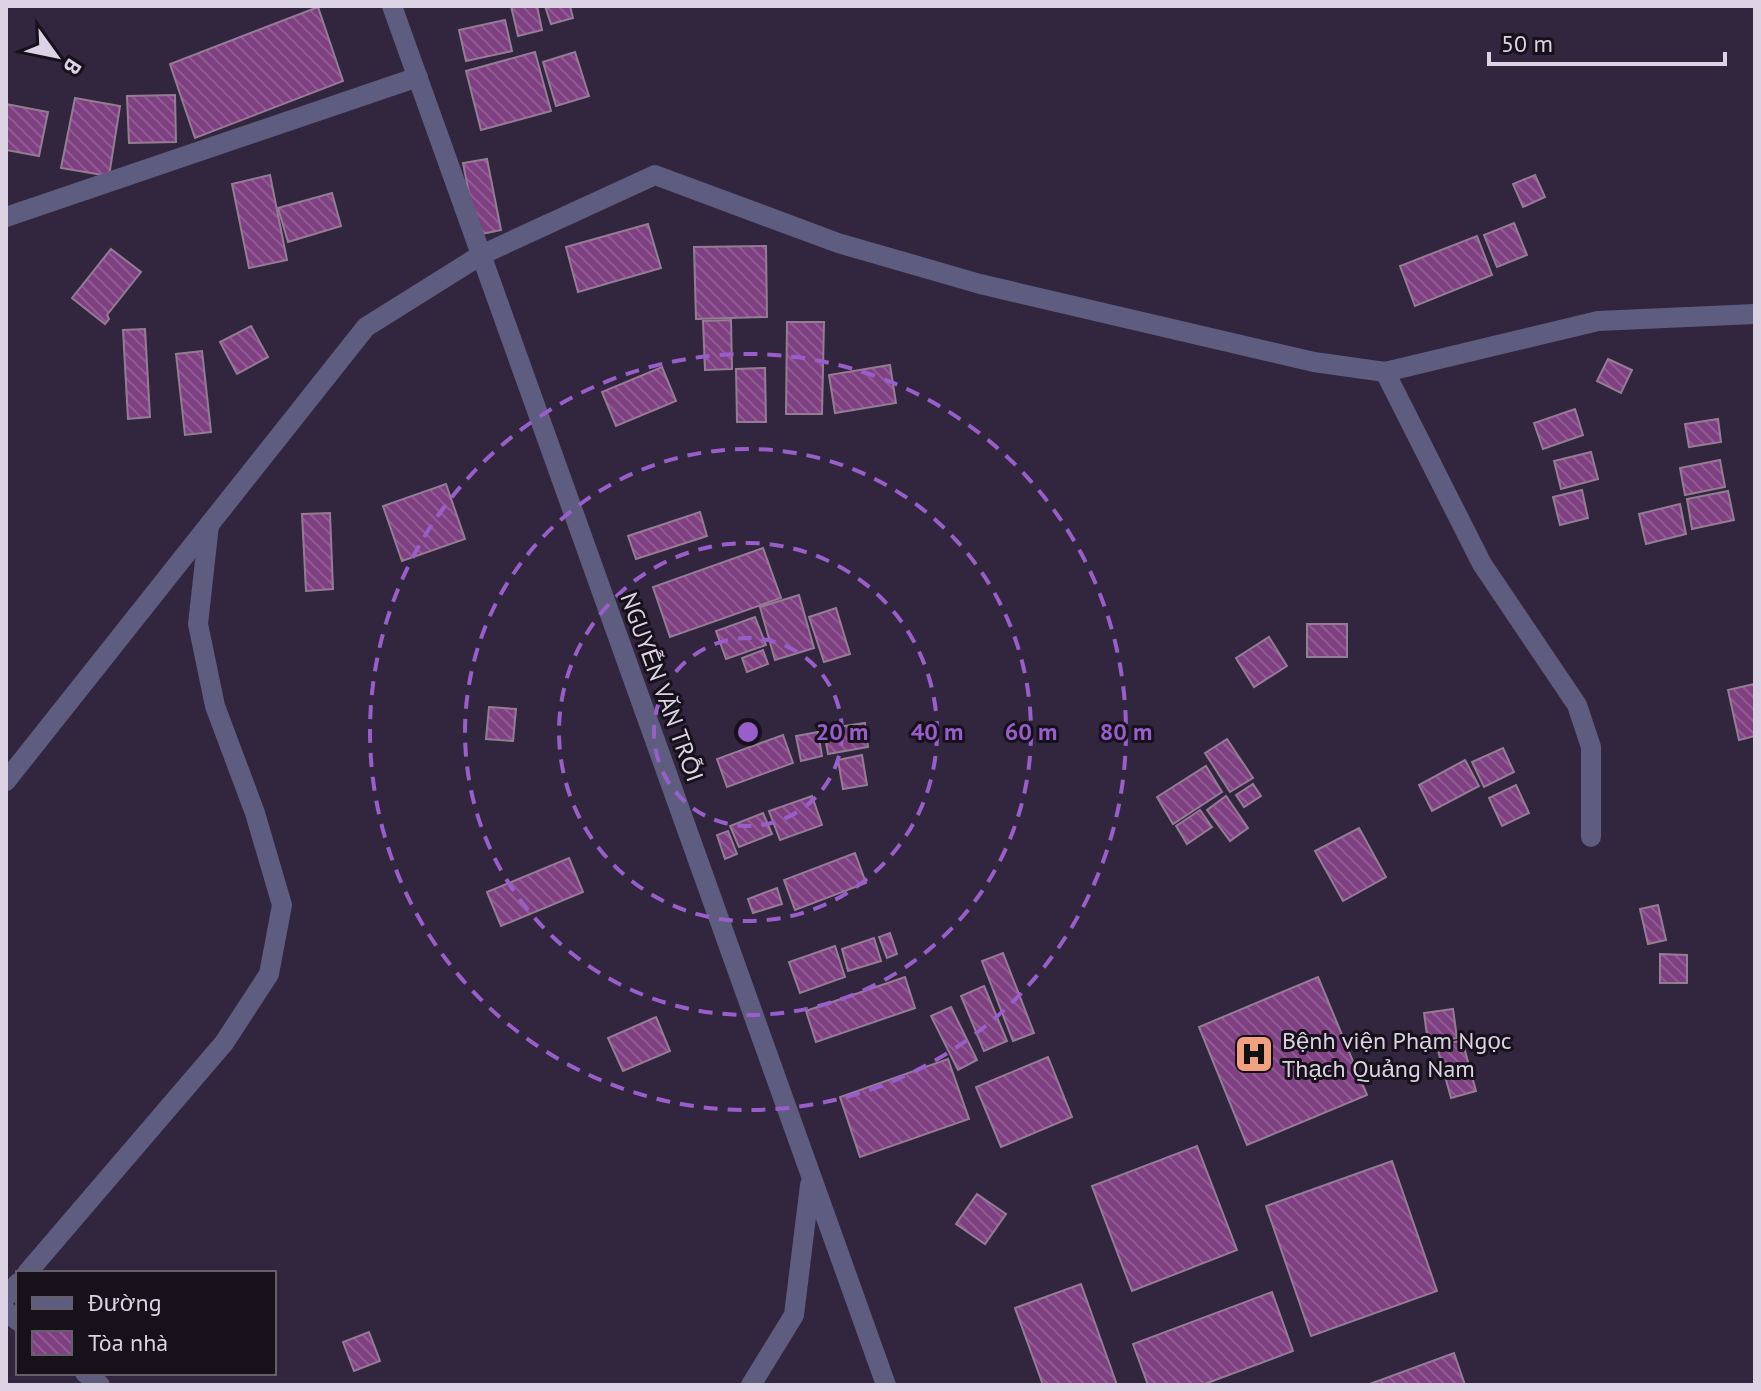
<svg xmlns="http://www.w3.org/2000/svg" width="1761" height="1391" viewBox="0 0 1761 1391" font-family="'PT Sans',sans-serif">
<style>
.building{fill:url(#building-back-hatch);stroke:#957c95;stroke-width:2}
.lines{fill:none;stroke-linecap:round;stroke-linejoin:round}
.minor{stroke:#5e5c7f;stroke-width:20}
.ring{fill:none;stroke:#985eca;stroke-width:4;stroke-dasharray:14 10}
.labels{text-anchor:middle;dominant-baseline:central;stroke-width:6;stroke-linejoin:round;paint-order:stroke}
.street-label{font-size:24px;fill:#dbd3e3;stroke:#17111c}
.poi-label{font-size:24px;fill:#dbd3e3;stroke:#17111c;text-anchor:start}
.centre{fill:#985eca;stroke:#17111c;stroke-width:4}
.ring-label{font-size:24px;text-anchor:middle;font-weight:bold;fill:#985eca;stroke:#17111c;stroke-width:6;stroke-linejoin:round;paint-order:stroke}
</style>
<defs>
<pattern id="building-back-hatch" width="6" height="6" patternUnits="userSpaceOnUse" patternTransform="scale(2)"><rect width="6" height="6" fill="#7f4081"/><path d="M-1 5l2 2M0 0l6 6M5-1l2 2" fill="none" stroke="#915b93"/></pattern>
</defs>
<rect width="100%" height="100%" fill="#32253e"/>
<g class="building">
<polygon points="511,6 537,6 542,30 518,36"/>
<polygon points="545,6 570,6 573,18 551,24"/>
<polygon points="318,7 343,81 195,138 170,64"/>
<polygon points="505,20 512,51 466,61 459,30"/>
<polygon points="535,52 551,111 481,130 466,71"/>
<polygon points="575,52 589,96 556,106 543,62"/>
<polygon points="175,95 176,142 129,143 127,96"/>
<polygon points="75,98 120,106 109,176 61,168"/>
<polygon points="6,104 48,112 39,156 6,150"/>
<polygon points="487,159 501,230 477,235 463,163"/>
<polygon points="270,175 287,260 249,268 232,184"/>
<polygon points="1535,175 1545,197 1523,207 1513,184"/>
<polygon points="332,193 341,226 288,242 278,208"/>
<polygon points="1514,223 1527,255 1497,267 1484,235"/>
<polygon points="648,224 661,268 578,292 566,247"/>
<polygon points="1477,236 1492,275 1415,306 1400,266"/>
<polygon points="766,246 767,317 696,319 694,247"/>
<polygon points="111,249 141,272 107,315 109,319 105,324 72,298"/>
<polygon points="731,320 732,369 705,370 703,321"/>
<polygon points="787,322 824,322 822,414 786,414"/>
<polygon points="251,326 268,357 237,374 220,342"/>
<polygon points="145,329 150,417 128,419 123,330"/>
<polygon points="202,351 211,432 185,435 176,354"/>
<polygon points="1608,359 1632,370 1621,393 1597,381"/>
<polygon points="890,365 896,403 835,413 829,375"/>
<polygon points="662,367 676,401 616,426 602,392"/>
<polygon points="765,368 766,422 737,422 736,369"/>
<polygon points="1575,409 1583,435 1543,449 1534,423"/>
<polygon points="1718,419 1721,442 1689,447 1685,424"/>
<polygon points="1591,452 1598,479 1561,489 1554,461"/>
<polygon points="1720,460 1725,487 1685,495 1680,468"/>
<polygon points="446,484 465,539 402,561 383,506"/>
<polygon points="1582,490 1588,518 1560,525 1553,497"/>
<polygon points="1728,491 1734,520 1692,529 1687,499"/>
<polygon points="1680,504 1686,534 1646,544 1639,514"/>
<polygon points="700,512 707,536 636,559 628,536"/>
<polygon points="330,513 333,589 306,591 302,514"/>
<polygon points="763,548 781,598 670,637 653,587"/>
<polygon points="799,595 814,648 775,660 760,607"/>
<polygon points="836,608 850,654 824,662 809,617"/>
<polygon points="755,617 766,645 726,659 716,631"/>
<rect x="1307" y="624" width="40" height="33"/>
<polygon points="1269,637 1287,666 1254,687 1236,658"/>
<polygon points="763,650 768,664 747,672 742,658"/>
<polygon points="1754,684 1755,736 1739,740 1728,690"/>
<polygon points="489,707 516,709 513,741 486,739"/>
<polygon points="865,723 868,747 828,754 824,729"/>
<polygon points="818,732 822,756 801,761 796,736"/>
<polygon points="783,735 793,763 727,787 717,759"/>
<polygon points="1227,739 1253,778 1230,792 1205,753"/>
<polygon points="1503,748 1514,772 1484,787 1472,762"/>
<polygon points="862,755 867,785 843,789 838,760"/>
<polygon points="1465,760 1479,786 1432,811 1419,785"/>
<polygon points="1206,766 1222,792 1173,824 1157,797"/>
<polygon points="1253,784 1261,796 1244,807 1236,795"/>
<polygon points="1516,785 1529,813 1502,826 1489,798"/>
<polygon points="812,796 822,825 780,840 769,811"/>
<polygon points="1226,796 1248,828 1230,841 1207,810"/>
<polygon points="1200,810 1212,827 1187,844 1176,826"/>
<polygon points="763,813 772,834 739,847 730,826"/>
<polygon points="1359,828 1386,877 1343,901 1315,851"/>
<polygon points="728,831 737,854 725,859 717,835"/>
<polygon points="855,853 866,883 795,910 784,880"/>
<polygon points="569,858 583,892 501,926 487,892"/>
<polygon points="777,888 782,904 753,913 748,899"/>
<polygon points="1658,905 1666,940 1648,944 1640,909"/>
<polygon points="890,933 897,954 887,958 879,937"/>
<polygon points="874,938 881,961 848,971 842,949"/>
<polygon points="835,946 845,977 800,993 789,962"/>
<polygon points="1003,953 1034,1033 1013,1041 982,961"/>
<polygon points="1660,954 1687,955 1687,983 1660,983"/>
<polygon points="905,977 915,1008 816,1042 806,1011"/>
<polygon points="1318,977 1367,1095 1247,1145 1199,1027"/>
<polygon points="984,986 1007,1041 984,1051 961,996"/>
<polygon points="951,1007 977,1060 958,1070 931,1016"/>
<polygon points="1453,1009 1457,1038 1428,1043 1424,1013"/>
<polygon points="656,1017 670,1051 623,1071 608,1038"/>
<polygon points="1462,1040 1476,1091 1451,1098 1437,1047"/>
<polygon points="1048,1057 1072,1117 1001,1147 976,1087"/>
<polygon points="948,1059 969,1119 860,1157 840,1097"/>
<polygon points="1197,1146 1237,1250 1132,1291 1092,1186"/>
<polygon points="1392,1161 1437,1291 1311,1336 1266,1206"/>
<polygon points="977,1194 1006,1214 985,1244 956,1224"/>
<polygon points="1081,1284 1117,1385 1043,1385 1015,1308"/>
<polygon points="1272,1292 1293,1351 1202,1385 1148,1385 1133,1344"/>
<polygon points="369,1332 380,1361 354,1371 343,1342"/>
<polygon points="1454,1353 1465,1385 1367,1385"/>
</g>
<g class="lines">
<g class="minor">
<polyline points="392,6 886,1385"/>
<polyline points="6,217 418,77"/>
<polyline points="1385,372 1482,564 1577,705 1591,747 1591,837"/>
<polyline points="6,781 366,327 481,255 655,175 838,243 980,284 1314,362 1385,372 1598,321 1755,314"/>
<polyline points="27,1273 224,1043 269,974 282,905 255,813 215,706 198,624 209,525"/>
<polyline points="6,1297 18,1283"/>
<polyline points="6,1311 18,1321"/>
<polyline points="85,1373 100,1385"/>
<polyline points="751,1385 794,1315 810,1185"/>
</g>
</g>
<g class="ring">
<circle cx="748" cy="732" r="94"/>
<circle cx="748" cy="732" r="189"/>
<circle cx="748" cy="732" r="283"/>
<circle cx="748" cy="732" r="378"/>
</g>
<defs>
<symbol id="hospital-square" viewBox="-11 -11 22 22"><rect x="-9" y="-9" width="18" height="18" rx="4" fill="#f1a17d" stroke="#17111c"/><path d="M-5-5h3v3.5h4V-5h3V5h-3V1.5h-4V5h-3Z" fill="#111"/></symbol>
</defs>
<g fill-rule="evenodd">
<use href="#hospital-square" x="1232" y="1032" width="44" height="44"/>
</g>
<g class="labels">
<g class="street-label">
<text transform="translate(662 687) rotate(70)">NGUYỄN VĂN TRỖI</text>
</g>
<g class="poi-label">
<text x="1282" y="1040">Bệnh viện Phạm Ngọc<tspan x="1282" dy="28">Thạch Quảng Nam</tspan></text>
</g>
</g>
<circle cx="748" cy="732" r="12" class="centre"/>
<g class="ring-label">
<text x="842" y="740">20 m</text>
<text x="937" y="740">40 m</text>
<text x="1031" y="740">60 m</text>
<text x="1126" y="740">80 m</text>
</g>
<rect width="1761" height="1391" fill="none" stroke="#dbd3e3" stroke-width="16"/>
<rect x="16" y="1271" width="260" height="104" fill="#17111c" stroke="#655f6c" stroke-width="2"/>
<rect x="32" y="1297" width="40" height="12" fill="#5e5c7f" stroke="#655f6c" stroke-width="2"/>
<text x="88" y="1311" font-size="24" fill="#dbd3e3">Đường</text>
<rect x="32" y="1331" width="40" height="24" fill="url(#building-back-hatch)" stroke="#655f6c" stroke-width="2"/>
<text x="88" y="1351" font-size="24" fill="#dbd3e3">Tòa nhà</text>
<g transform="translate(56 56) rotate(123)" stroke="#17111c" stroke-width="6" paint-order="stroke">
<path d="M0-6L14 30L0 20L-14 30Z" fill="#dbd3e3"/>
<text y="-12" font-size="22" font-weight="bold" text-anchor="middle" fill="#dbd3e3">B</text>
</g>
<path d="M1489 52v12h236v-12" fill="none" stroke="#dbd3e3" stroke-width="4"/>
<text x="1501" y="52" font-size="24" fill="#dbd3e3" stroke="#17111c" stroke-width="6" paint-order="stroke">50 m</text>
</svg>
